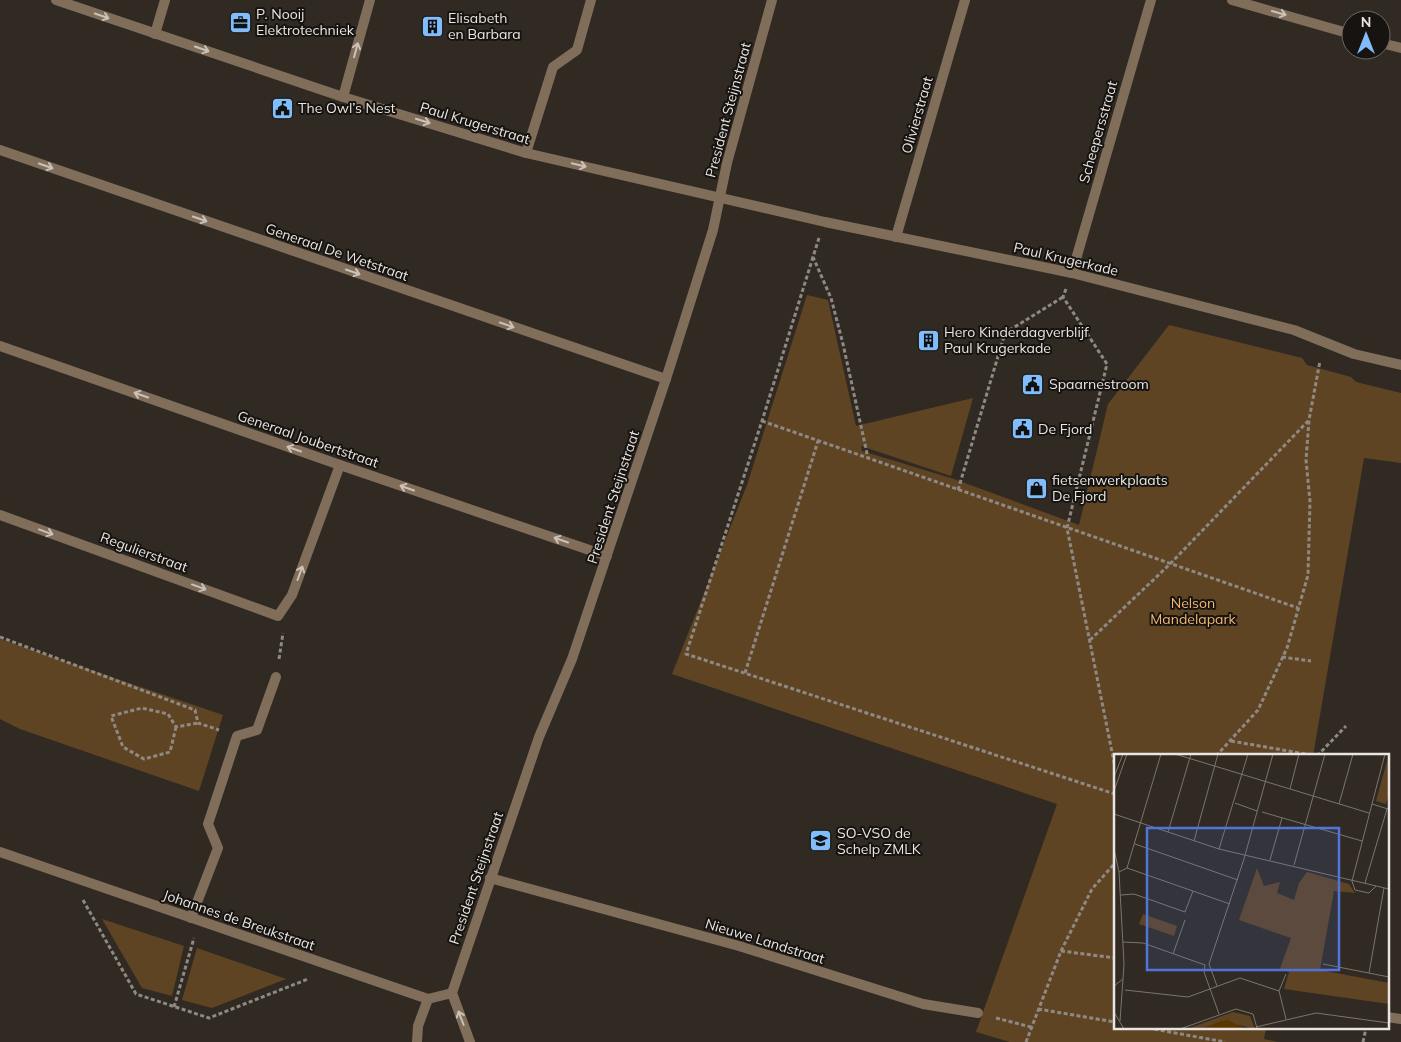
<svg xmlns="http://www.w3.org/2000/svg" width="1401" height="1042" viewBox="0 0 1401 1042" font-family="Mulish,sans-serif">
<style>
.green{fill:#5f4424}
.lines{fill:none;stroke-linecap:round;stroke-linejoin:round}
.path{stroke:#8f8984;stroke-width:3;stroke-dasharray:4 2.5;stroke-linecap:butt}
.lane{stroke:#806e5b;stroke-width:10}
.street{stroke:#806e5b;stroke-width:10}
.oneway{stroke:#cac1b9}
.labels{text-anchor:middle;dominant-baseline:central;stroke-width:4;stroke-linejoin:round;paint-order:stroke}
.poi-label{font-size:14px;fill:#eae5e1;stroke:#161310;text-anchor:start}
.street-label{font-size:14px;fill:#eae5e1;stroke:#161310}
.park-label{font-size:14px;fill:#f2b771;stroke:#161310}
.inset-road{fill:none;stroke:#7a756f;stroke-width:1}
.view{fill:#5074da;fill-opacity:0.15;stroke:#5074da;stroke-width:2.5}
.inset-edge{fill:none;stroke:#eae5e1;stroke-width:2.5}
</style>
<rect width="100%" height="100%" fill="#302a23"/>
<g class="green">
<polygon points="807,295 828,300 856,426 973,398 951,476 861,446 862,451 954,479 1079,525 1108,404 1169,325 1302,358 1307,365 1351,377 1356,382 1401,393 1401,463 1364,458 1313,756 1115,756 1115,1028 1266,1028 1264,1039 1278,1042 1010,1042 976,1032 1057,804 672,674 747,485"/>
<polygon points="0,639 223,715 199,791 20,729 0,719"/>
<polygon points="102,919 184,946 172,996 142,988"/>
<polygon points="197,948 286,979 212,1008 182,1000"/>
</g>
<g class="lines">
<g class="path">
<polyline points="819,238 813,257 831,298 843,344 868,458"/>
<polyline points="813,257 762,421 686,654 1115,794"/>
<polyline points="1066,289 1063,297 1107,364 1067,528 1115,767"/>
<polyline points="762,421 1298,608"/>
<polyline points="958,490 1005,333 1063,297"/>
<polyline points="0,637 195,710 198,723 219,730"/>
<polyline points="1090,640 1170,564 1309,420"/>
<polyline points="1282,657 1311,661"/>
<polyline points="279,659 283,633"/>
<polyline points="745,673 818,441"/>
<polyline points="176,727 170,752 144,759 123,747 111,716 142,708 168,714 176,727 198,723"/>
<polyline points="1231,741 1317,756"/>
<polyline points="1216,756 1258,710 1287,648 1308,575 1310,501 1306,460 1309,420 1320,361"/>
<polyline points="1317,756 1346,726"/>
<polyline points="83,900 136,994 209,1018 308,979"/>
<polyline points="1061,951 1115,958"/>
<polyline points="174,1007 194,938"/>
<polyline points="1038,1009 1115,1022"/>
<polyline points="996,1018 1031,1027"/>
<polyline points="1148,1028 1225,1042"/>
<polyline points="1026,1042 1061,951 1092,889 1115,863"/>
<polyline points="1363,1042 1366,1028"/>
</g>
<polyline class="lane" points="490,878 739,946 923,1004 978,1013"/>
<g class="street">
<polyline points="56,0 343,97 526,153 825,222 1072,273 1294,330 1354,354 1401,365"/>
<polyline points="1232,0 1351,34"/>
<polyline points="155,34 165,0"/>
<polyline points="1381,43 1401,48"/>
<polyline points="343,97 370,0"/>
<polyline points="0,150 666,379"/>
<polyline points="526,153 553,67 577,50 591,0"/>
<polyline points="896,237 965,0"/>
<polyline points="1072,273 1151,0"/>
<polyline points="0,346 340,465 607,556"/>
<polyline points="0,515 278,616 292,595 340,465"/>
<polyline points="0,852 428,999"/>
<polyline points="191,918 218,848 208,824 237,736 257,730 276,677"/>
<polyline points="452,993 539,737 572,659 666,379 713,230 727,163 772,0"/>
<polyline points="452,993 470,1042"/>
<polyline points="428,999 452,993"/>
<polyline points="1387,1017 1401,1019"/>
<polyline points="417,1042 418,1026 428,999"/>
</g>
</g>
<defs><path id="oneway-shaft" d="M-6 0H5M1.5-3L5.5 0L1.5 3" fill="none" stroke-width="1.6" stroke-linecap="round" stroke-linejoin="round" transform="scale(1.25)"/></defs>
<g class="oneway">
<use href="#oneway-shaft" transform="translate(1279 13) rotate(16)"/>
<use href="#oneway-shaft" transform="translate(102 16) rotate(19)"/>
<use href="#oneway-shaft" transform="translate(202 49) rotate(19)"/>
<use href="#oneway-shaft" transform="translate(356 50) rotate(-75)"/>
<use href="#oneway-shaft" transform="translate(423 121) rotate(17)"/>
<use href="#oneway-shaft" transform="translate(579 165) rotate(13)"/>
<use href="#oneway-shaft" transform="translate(46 166) rotate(19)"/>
<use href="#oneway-shaft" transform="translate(200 219) rotate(19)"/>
<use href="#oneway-shaft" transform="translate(353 272) rotate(19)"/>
<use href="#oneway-shaft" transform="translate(507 325) rotate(19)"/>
<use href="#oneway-shaft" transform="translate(141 395) rotate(-161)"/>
<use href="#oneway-shaft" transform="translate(294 449) rotate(-161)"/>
<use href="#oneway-shaft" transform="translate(407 488) rotate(-161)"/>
<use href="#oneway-shaft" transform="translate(46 532) rotate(20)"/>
<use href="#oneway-shaft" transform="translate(561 540) rotate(-161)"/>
<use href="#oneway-shaft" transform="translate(300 573) rotate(-70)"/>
<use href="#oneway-shaft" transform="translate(199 587) rotate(20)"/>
<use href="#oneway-shaft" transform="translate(461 1018) rotate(-111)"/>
</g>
<defs>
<symbol id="office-square" viewBox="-11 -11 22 22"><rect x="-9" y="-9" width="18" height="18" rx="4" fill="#80bdfa" stroke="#161310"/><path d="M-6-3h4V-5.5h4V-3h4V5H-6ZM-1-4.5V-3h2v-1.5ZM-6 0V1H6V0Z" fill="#111"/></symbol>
<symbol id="building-square" viewBox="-11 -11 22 22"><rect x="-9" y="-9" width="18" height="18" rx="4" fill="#80bdfa" stroke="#161310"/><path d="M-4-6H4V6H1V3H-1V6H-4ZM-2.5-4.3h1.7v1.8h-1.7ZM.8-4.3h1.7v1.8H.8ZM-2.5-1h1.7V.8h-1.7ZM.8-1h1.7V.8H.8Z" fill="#111"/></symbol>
<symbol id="civic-square" viewBox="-11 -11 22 22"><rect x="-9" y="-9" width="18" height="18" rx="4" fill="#80bdfa" stroke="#161310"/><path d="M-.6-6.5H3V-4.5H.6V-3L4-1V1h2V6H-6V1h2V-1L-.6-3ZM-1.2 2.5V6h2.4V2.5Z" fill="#111"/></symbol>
<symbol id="shop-square" viewBox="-11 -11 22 22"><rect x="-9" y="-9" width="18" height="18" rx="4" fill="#80bdfa" stroke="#161310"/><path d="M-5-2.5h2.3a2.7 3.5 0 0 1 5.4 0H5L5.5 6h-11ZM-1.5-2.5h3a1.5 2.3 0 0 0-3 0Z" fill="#111"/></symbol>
<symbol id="school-square" viewBox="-11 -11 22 22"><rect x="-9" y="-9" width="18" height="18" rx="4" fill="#80bdfa" stroke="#161310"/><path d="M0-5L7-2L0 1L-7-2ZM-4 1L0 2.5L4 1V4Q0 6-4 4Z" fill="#111"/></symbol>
</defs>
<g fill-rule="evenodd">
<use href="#office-square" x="228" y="10" width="25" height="25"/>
<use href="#building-square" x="420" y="14" width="25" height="25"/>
<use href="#civic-square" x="270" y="96" width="25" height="25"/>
<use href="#building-square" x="916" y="328" width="25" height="25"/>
<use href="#civic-square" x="1020" y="372" width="25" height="25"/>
<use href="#civic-square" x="1010" y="416" width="25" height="25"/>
<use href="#shop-square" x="1024" y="476" width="25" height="25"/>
<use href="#school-square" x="808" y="828" width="25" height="25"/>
</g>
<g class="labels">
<g class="poi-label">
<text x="256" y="14">P. Nooij<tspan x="256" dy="16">Elektrotechniek</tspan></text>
<text x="448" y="18">Elisabeth<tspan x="448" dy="16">en Barbara</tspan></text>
<text x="298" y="108">The Owl’s Nest</text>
<text x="944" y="332">Hero Kinderdagverblijf<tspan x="944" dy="16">Paul Krugerkade</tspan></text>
<text x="1049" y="384">Spaarnestroom</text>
<text x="1038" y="429">De Fjord</text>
<text x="1052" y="480">fietsenwerkplaats<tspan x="1052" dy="16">De Fjord</tspan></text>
<text x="837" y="833">SO-VSO de<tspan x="837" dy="16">Schelp ZMLK</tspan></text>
</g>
<g class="street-label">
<text transform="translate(728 110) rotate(-75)">President Steijnstraat</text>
<text transform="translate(917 115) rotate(-74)">Olivierstraat</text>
<text transform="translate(475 123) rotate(17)">Paul Krugerstraat</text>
<text transform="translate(1098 132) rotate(-74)">Scheepersstraat</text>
<text transform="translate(337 252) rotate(19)">Generaal De Wetstraat</text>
<text transform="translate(1066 259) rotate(13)">Paul Krugerkade</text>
<text transform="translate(308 439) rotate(19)">Generaal Joubertstraat</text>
<text transform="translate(613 497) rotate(-72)">President Steijnstraat</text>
<text transform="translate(144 552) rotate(20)">Regulierstraat</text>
<text transform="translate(476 878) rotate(-71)">President Steijnstraat</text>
<text transform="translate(239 920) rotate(19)">Johannes de Breukstraat</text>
<text transform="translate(765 941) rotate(17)">Nieuwe Landstraat</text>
</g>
<g class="park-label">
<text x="1193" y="603">Nelson<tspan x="1193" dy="16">Mandelapark</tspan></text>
</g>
</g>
<g transform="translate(1114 754)">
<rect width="275" height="275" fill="#302a23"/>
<path d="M275,0V39L272,50L262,47ZM143,114L150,132L166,128L163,139L180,146L185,129L193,118L235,130L241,139L220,137L206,216L275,229V250L170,235L175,218L166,215L177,184L125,166ZM29,160L63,172L60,182L25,170ZM119,258L136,262L141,275L108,267L88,275H73Z" fill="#5f4424"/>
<path d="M114,266L132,275H88L108,267Z" fill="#5b3700"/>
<path class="inset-road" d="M61,0L255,59M0,23L9,0M176,35L185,0M0,37L13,0M121,49L143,57M225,50L239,0M258,50L274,55M148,58L248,87M0,60L105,95L275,135M54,78L77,0M80,87L104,0M21,90L124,126M0,95L5,118L10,210L9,225L0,232M105,95L134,0M156,106L168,64M180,111L211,0M13,114L116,150M5,118L13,114L47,0M251,129L273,55M262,132L255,139L241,136L238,127L271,0M7,141L20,140L71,158L79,137M9,188L29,189L91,211M59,200L71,166M95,210L130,105L159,0M95,210L103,232M209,210L275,223M91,211L90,218L105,260M255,219L270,134M11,236L74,243L126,224L165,237M165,237L172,265M165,237L172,220M0,258L10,275M6,267L9,225M142,273L202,259L275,269M66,275L122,255L139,260L143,274"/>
<path class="view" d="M33,74H225V216H33Z"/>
<rect width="275" height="275" class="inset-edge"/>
</g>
<g transform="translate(1366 35)"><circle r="24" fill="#161310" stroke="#6b6764"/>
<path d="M0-4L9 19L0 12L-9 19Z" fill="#80bdfa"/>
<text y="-8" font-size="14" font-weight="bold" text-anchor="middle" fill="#eae5e1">N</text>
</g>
</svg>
